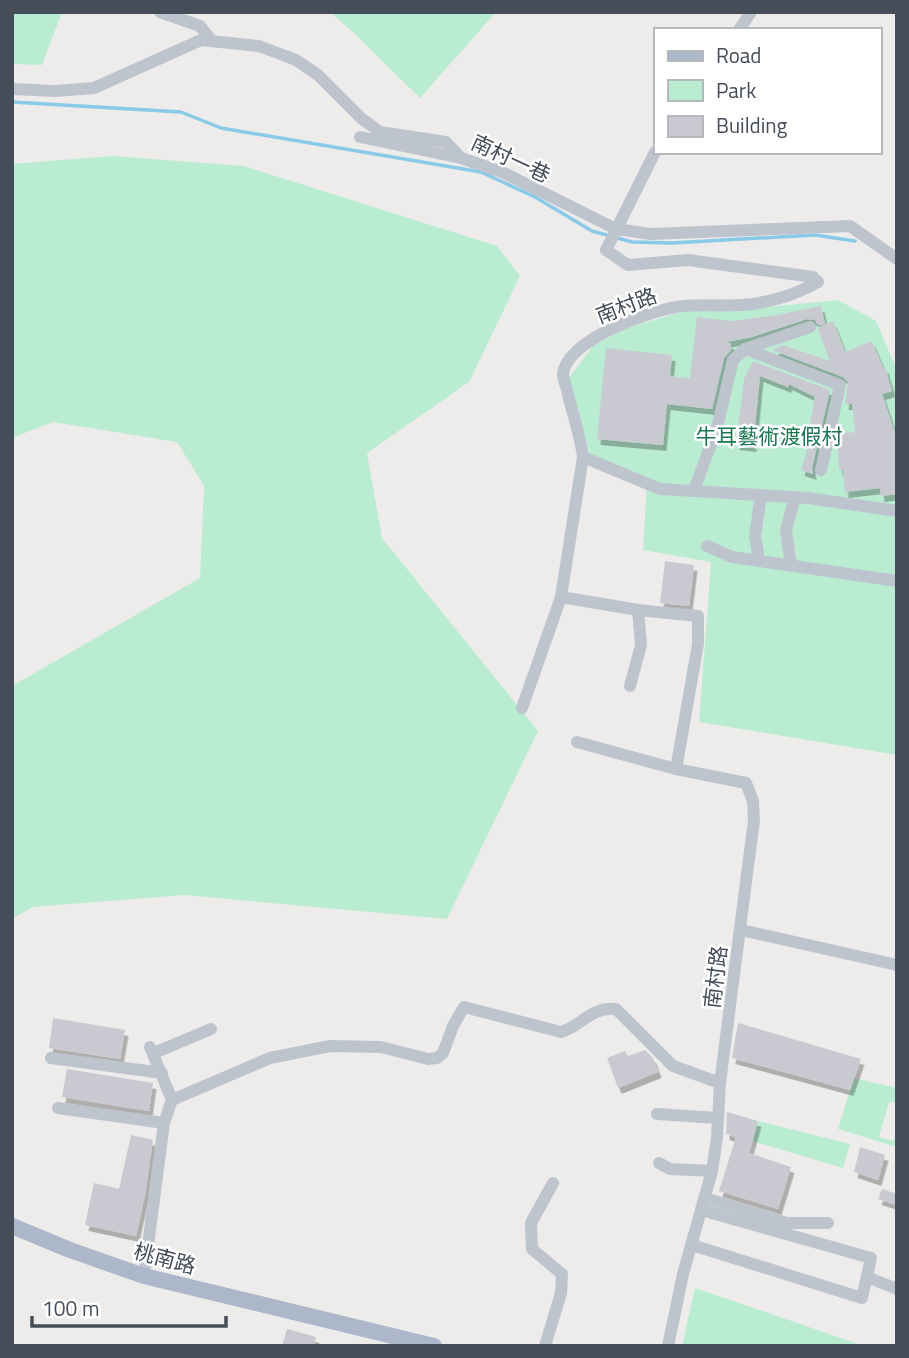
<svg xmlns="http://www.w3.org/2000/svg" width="909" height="1358" viewBox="0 0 909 1358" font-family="'Titillium Web','Noto Sans TC',sans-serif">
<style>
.green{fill:#baecd2}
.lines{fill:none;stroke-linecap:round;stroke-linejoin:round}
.stream{stroke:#88cae8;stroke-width:3.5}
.building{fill:#c9cad1;filter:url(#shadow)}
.minor{stroke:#bdc4ce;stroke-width:12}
.major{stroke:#acb8ca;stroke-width:16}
.labels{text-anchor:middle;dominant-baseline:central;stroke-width:5;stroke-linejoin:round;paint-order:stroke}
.street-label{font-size:21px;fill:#454d58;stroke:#fff}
.park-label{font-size:21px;fill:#197651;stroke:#fff}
</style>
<defs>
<filter id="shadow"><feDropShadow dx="3.5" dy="6" stdDeviation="0" flood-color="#0004"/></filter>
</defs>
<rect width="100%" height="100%" fill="#eeeceb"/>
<g class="green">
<polygon points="12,12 62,12 42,65 12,64"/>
<polygon points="330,12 496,12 420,98 355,34"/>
<polygon points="113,156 244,166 497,246 520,276 469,382 367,453 382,538 538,731 447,919 184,895 33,907 12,919 12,686 200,578 204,486 177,442 53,422 12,438 12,164"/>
<polygon points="838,300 876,321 897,370 897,755 699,722 711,562 643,550 647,481 590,456 568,379 593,346 624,329 688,310 737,310"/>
<polygon points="854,1078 897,1088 897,1103 889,1102 879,1137 892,1141 897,1137 897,1147 838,1129"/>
<polygon points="758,1121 850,1144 843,1168 752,1141"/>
<polygon points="695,1288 847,1340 863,1346 682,1346"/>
</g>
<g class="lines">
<polyline class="stream" points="12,102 181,112 221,128 481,172 535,197 592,231 632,242 672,243 815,235 855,241"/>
</g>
<g class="building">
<polygon points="821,306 825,324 818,325 815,320 807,319 752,337 726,342 731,344 731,350 724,358 712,409 667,404 663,445 597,439 606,348 672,355 670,376 690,378 697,317 732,321 777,315"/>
<polygon points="833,321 845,352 872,341 883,368 885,367 892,391 882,394 897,439 897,494 881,496 880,488 845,492 843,470 839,470 837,440 838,434 855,432 852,404 845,404 848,382 843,377 772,350 783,345 830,361 818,330 819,327"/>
<polygon points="753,361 830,390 812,468 813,474 801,470 808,447 806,447 815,397 789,384 788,387 760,376 753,446 736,444 744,379"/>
<polygon points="665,561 694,565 689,606 660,603"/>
<polygon points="53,1018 125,1030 120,1059 49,1048"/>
<polygon points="738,1023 861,1059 850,1090 732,1058"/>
<polygon points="645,1050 653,1058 658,1072 618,1088 607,1058 625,1051 628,1056"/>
<polygon points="67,1069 153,1083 149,1111 62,1097"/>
<polygon points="727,1112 758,1121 749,1153 791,1167 778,1209 719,1191 736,1137 726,1134"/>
<polygon points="131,1135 153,1140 145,1195 136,1236 85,1225 94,1183 119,1189"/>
<polygon points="860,1147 885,1155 878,1180 854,1172"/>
<polygon points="882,1189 897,1194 897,1205 878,1199"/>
<polygon points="287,1329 316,1337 314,1346 282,1346"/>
</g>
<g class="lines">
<g class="minor">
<polyline points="160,12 200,26 211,40"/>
<polyline points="739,30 751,12"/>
<polyline points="12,89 55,91 94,88 201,40 259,46 296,60 318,75 361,118 380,132 446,142 461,158"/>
<polyline points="360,137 461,158 502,172 616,229 651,234 850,226 897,259"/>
<polyline points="745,349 840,385 821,470"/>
<polyline points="583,457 660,489 808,498 897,511"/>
<polyline points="694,490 717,428 733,360 745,349 810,327"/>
<polyline points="707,546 732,557 897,581"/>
<polyline points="759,560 755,536 761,495"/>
<polyline points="791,566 786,530 795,497"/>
<polyline points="561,597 638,610 698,616 698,644 676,769"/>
<polyline points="630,686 641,645 638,610"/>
<path d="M522,708L561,597L583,457C580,434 572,413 567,390C566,386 563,379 563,374C567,339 653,309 683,306C706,304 730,307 753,304C778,300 796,294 818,282L813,277L688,260L628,265L606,250L655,152"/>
<polyline points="577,742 676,769 746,783 753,801 754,820 720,1083 717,1138 712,1171 683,1274 668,1346"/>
<polyline points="741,930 897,965"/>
<polyline points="150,1047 172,1100"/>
<polyline points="154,1053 211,1029"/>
<polyline points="51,1058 162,1073"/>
<polyline points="58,1108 164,1123"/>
<polyline points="657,1114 718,1118"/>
<polyline points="659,1163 670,1169 712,1171"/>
<polyline points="704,1198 787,1223 828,1223"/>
<polyline points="692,1245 862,1298 871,1258 701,1210"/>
<path d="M144,1276L164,1123L172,1100L270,1058L330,1046L381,1047L428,1059L437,1058L443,1053L453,1026L464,1007L561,1032C583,1025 590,1007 616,1009L673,1066L720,1083"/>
<polyline points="867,1277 897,1289"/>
<polyline points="545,1346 561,1293 562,1274 532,1249 531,1223 553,1183"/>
</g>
<polyline class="major" points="12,1226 70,1250 144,1276 434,1346"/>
</g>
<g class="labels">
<g class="street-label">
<text transform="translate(511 158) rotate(25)">南村一巷</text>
<text transform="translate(626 305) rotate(-21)">南村路</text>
<text transform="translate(715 977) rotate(-83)">南村路</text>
<text transform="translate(165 1258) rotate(15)">桃南路</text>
</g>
<g class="park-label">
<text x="769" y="436">牛耳藝術渡假村</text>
</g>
</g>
<rect width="909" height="1358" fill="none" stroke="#454d58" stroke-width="28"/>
<rect x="654" y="28" width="228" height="126" fill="#ffffff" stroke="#b5b8bc" stroke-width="2"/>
<rect x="668" y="51" width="35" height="10" fill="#acb8ca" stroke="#b5b8bc" stroke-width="2"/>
<text x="716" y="63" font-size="21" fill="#454d58">Road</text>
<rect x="668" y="80" width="35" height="21" fill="#baecd2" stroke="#b5b8bc" stroke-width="2"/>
<text x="716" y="98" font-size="21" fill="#454d58">Park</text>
<rect x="668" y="116" width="35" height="21" fill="#c9cad1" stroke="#b5b8bc" stroke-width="2"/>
<text x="716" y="133" font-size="21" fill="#454d58">Building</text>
<path d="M32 1316v10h194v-10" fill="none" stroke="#454d58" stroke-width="3.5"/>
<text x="42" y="1316" font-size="21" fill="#454d58" stroke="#ffffff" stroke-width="5" paint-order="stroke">100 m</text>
</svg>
